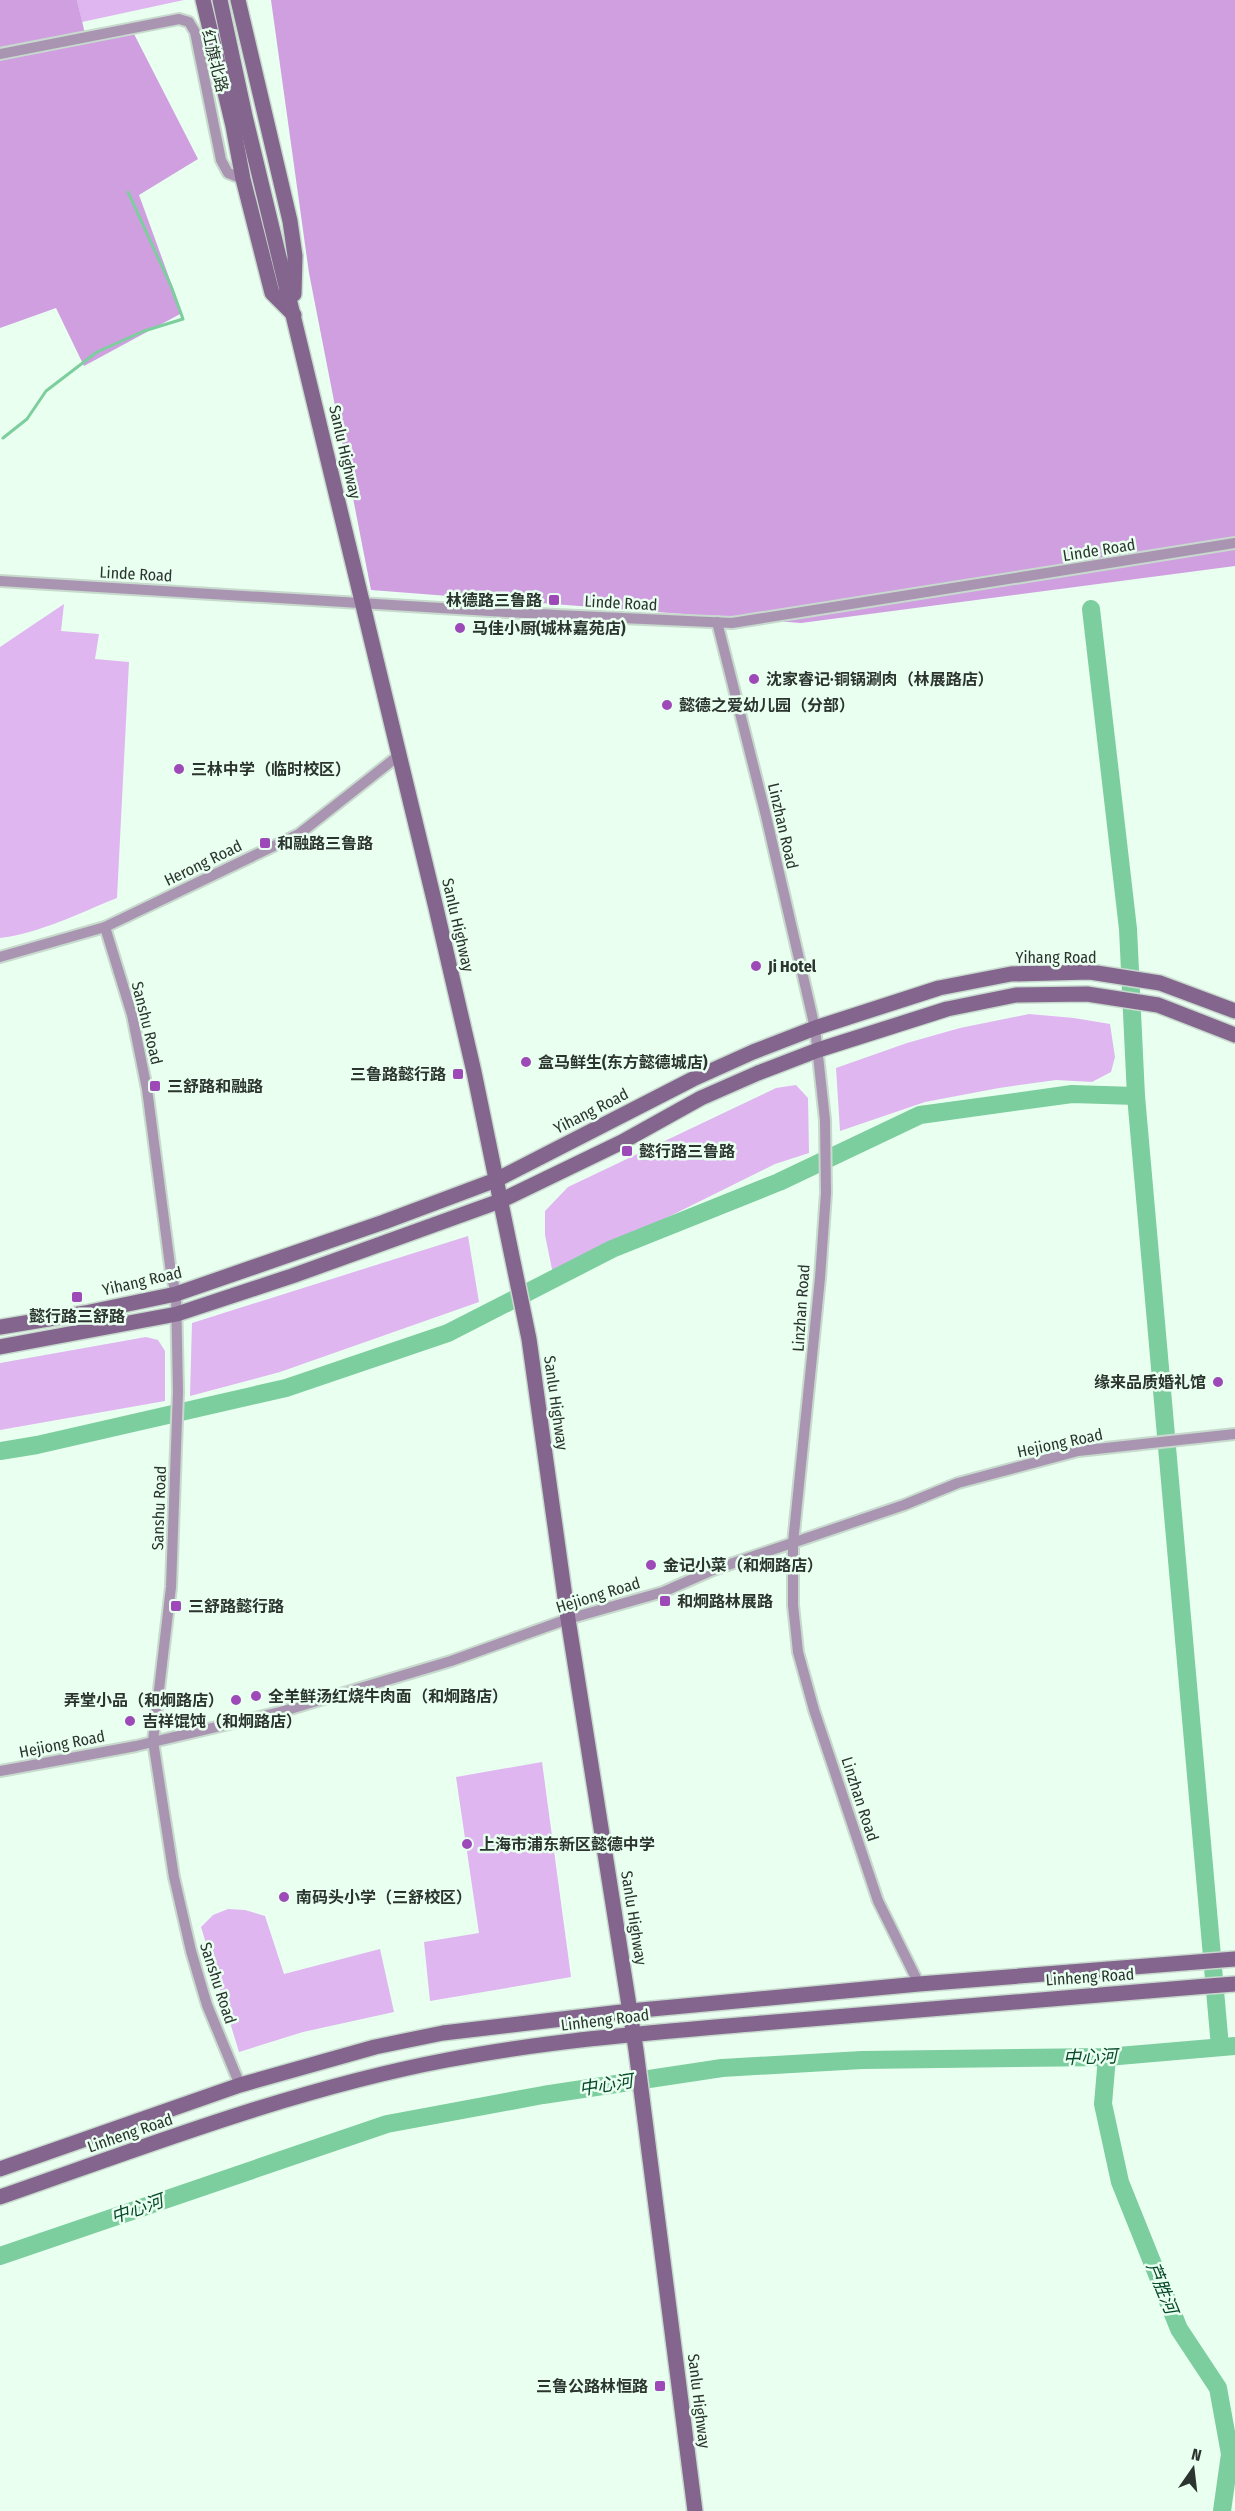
<svg xmlns="http://www.w3.org/2000/svg" width="1235" height="2511" viewBox="0 0 1235 2511" font-family="'Fira Sans Condensed','Noto Sans SC',sans-serif">
<style>
.green{fill:#dfb6ef}
.forest{fill:#cf9fe0}
.lines{fill:none;stroke-linecap:round;stroke-linejoin:round}
.stream{stroke:#7dce9e;stroke-width:3}
.river{stroke:#7dce9e;stroke-width:18}
.street-casing{stroke:#c7dacd;stroke-width:14}
.secondary-casing{stroke:#c7dacd;stroke-width:18}
.street{stroke:#a995b1;stroke-width:10}
.secondary{stroke:#83658e;stroke-width:15}
.poi-dot{fill:#9d4ab8;stroke:#e9fff0;stroke-width:2}
.labels{text-anchor:middle;dominant-baseline:central;stroke-width:5;stroke-linejoin:round;paint-order:stroke}
.street-label{font-size:16px;fill:#2c342f;stroke:#e9fff0}
.poi-label{font-size:16px;font-weight:bold;fill:#2c342f;stroke:#e9fff0;text-anchor:start}
.water-label{font-size:18px;font-style:italic;fill:#07482a;stroke:#e9fff0}
</style>
<rect width="100%" height="100%" fill="#e9fff0"/>
<g class="green">
<polygon points="77,0 184,0 82,22"/>
<path d="M64,604L61,631L99,634L95,659L129,662L117,898C79,913 41,933 0,938V647Z"/>
<polygon points="1029,1014 1074,1018 1110,1024 1115,1057 1111,1072 1092,1082 1056,1080 999,1088 925,1102 840,1131 836,1068 907,1043 960,1028"/>
<polygon points="796,1085 808,1098 809,1153 775,1164 553,1274 545,1235 545,1211 568,1187 776,1088"/>
<polygon points="468,1236 479,1302 280,1372 190,1396 192,1323"/>
<polygon points="146,1337 158,1340 165,1351 165,1401 0,1430 0,1363"/>
<polygon points="542,1762 571,1977 430,2001 424,1942 479,1933 456,1777"/>
<polygon points="228,1909 245,1910 265,1916 284,1974 380,1949 394,2012 303,2032 239,2052 201,1927 213,1915"/>
</g>
<g class="forest">
<polygon points="0,0 77,0 87,42 134,34 198,159 139,195 182,313 84,366 56,308 0,328"/>
<polygon points="271,0 1235,0 1235,566 801,623 371,590 309,273"/>
</g>
<g class="lines">
<polyline class="stream" points="3,438 27,419 46,391 97,352 144,331 183,319 171,286 128,192"/>
<g class="river">
<polyline points="1091,609 1128,929 1136,1096 1220,2047"/>
<polyline points="0,1451 37,1445 286,1388 448,1333 612,1249 779,1182 920,1115 1072,1094 1136,1096"/>
<polyline points="1107,2057 1103,2104 1120,2182 1179,2329 1218,2388 1230,2454 1222,2511"/>
<polyline points="0,2256 387,2124 543,2095 722,2068 862,2060 1107,2057 1235,2046"/>
</g>
<defs>
<g id="street">
<polyline points="0,54 179,19 189,22 195,32 221,160 228,173 243,179"/>
<polyline points="0,581 556,615 732,623 1235,543"/>
<polyline points="717,622 766,816 815,1028 825,1120 826,1193 820,1278 793,1543 793,1605 798,1652 814,1710 878,1901 919,1984"/>
<polyline points="105,927 132,1015 147,1089 171,1273 176,1294 178,1392 171,1587 153,1741 174,1877 191,1951 207,2005 240,2085"/>
<polyline points="0,957 105,927 299,834 398,756"/>
<polyline points="0,1771 136,1746 280,1712 451,1661 568,1619 663,1592 713,1570 904,1505 958,1483 1078,1451 1235,1434"/>
</g>
<g id="secondary">
<polyline points="203,0 233,126 243,179 272,293 294,315"/>
<polyline points="220,0 245,116 436,908 474,1072 529,1339 568,1619 636,2050 695,2511"/>
<polyline points="238,0 290,221 295,256 294,294"/>
<polyline points="0,1327 85,1313 176,1294 384,1222 496,1180 693,1079 753,1052 815,1028 939,988 1011,974 1090,972 1160,983 1235,1011"/>
<polyline points="0,1347 177,1314 292,1276 500,1201 622,1142 701,1098 758,1073 818,1050 947,1009 1016,995 1087,994 1158,1005 1235,1035"/>
<polyline points="0,2169 240,2085 375,2047 443,2033 630,2011 919,1984 1235,1959"/>
<path d="M0,2197C147,2146 294,2089 447,2060C551,2040 657,2032 762,2023C919,2009 1077,1996 1235,1984"/>
</g>
</defs>
<use href="#street" class="street-casing"/>
<use href="#secondary" class="secondary-casing"/>
<use href="#street" class="street"/>
<use href="#secondary" class="secondary"/>
</g>
<g class="poi-dot">
<rect x="548" y="594" width="12" height="12" rx="3"/>
<circle cx="460" cy="628" r="6"/>
<circle cx="754" cy="679" r="6"/>
<circle cx="667" cy="705" r="6"/>
<circle cx="179" cy="769" r="6"/>
<rect x="259" y="837" width="12" height="12" rx="3"/>
<circle cx="756" cy="966" r="6"/>
<circle cx="526" cy="1062" r="6"/>
<rect x="452" y="1068" width="12" height="12" rx="3"/>
<rect x="149" y="1080" width="12" height="12" rx="3"/>
<rect x="621" y="1145" width="12" height="12" rx="3"/>
<rect x="71" y="1291" width="12" height="12" rx="3"/>
<circle cx="1218" cy="1382" r="6"/>
<circle cx="651" cy="1565" r="6"/>
<rect x="659" y="1595" width="12" height="12" rx="3"/>
<rect x="170" y="1600" width="12" height="12" rx="3"/>
<circle cx="256" cy="1696" r="6"/>
<circle cx="236" cy="1700" r="6"/>
<circle cx="130" cy="1721" r="6"/>
<circle cx="467" cy="1844" r="6"/>
<circle cx="284" cy="1897" r="6"/>
<rect x="654" y="2380" width="12" height="12" rx="3"/>
</g>
<g class="labels">
<g class="street-label">
<text transform="translate(215 61) rotate(76)">红旗北路</text>
<text transform="translate(345 452) rotate(77)">Sanlu Highway</text>
<text transform="translate(1099 550) rotate(-9)">Linde Road</text>
<text transform="translate(136 574) rotate(3)">Linde Road</text>
<text transform="translate(621 603) rotate(3)">Linde Road</text>
<text transform="translate(783 826) rotate(77)">Linzhan Road</text>
<text transform="translate(203 863) rotate(-26)">Herong Road</text>
<text transform="translate(458 925) rotate(77)">Sanlu Highway</text>
<text x="1056" y="957">Yihang Road</text>
<text transform="translate(147 1023) rotate(76)">Sanshu Road</text>
<text transform="translate(591 1111) rotate(-27)">Yihang Road</text>
<text transform="translate(142 1281) rotate(-13)">Yihang Road</text>
<text transform="translate(801 1308) rotate(-86)">Linzhan Road</text>
<text transform="translate(556 1403) rotate(82)">Sanlu Highway</text>
<text transform="translate(1060 1443) rotate(-12)">Hejiong Road</text>
<text transform="translate(159 1508) rotate(-88)">Sanshu Road</text>
<text transform="translate(598 1595) rotate(-17)">Hejiong Road</text>
<text transform="translate(62 1744) rotate(-11)">Hejiong Road</text>
<text transform="translate(860 1799) rotate(72)">Linzhan Road</text>
<text transform="translate(634 1918) rotate(81)">Sanlu Highway</text>
<text transform="translate(1090 1977) rotate(-4)">Linheng Road</text>
<text transform="translate(218 1983) rotate(72)">Sanshu Road</text>
<text transform="translate(605 2020) rotate(-7)">Linheng Road</text>
<text transform="translate(130 2133) rotate(-19)">Linheng Road</text>
<text transform="translate(699 2401) rotate(83)">Sanlu Highway</text>
</g>
<g class="poi-label">
<text x="542" y="600" text-anchor="end">林德路三鲁路</text>
<text x="472" y="628">马佳小厨(城林嘉苑店)</text>
<text x="766" y="679">沈家睿记·铜锅涮肉（林展路店）</text>
<text x="679" y="705">懿德之爱幼儿园（分部）</text>
<text x="191" y="769">三林中学（临时校区）</text>
<text x="277" y="843">和融路三鲁路</text>
<text x="768" y="966">Ji Hotel</text>
<text x="538" y="1062">盒马鲜生(东方懿德城店)</text>
<text x="446" y="1074" text-anchor="end">三鲁路懿行路</text>
<text x="167" y="1086">三舒路和融路</text>
<text x="639" y="1151">懿行路三鲁路</text>
<text x="77" y="1316" text-anchor="middle">懿行路三舒路</text>
<text x="1206" y="1382" text-anchor="end">缘来品质婚礼馆</text>
<text x="663" y="1565">金记小菜（和炯路店）</text>
<text x="677" y="1601">和炯路林展路</text>
<text x="188" y="1606">三舒路懿行路</text>
<text x="268" y="1696">全羊鲜汤红烧牛肉面（和炯路店）</text>
<text x="224" y="1700" text-anchor="end">弄堂小品（和炯路店）</text>
<text x="142" y="1721">吉祥馄饨（和炯路店）</text>
<text x="479" y="1844">上海市浦东新区懿德中学</text>
<text x="296" y="1897">南码头小学（三舒校区）</text>
<text x="648" y="2386" text-anchor="end">三鲁公路林恒路</text>
</g>
<g class="water-label">
<text transform="translate(1090 2057) rotate(-2)">中心河</text>
<text transform="translate(606 2085) rotate(-9)">中心河</text>
<text transform="translate(137 2209) rotate(-19)">中心河</text>
<text transform="translate(1162 2288) rotate(68)">芦胜河</text>
</g>
</g>
<g transform="translate(1193 2469) rotate(14)" stroke="#e9fff0" stroke-width="4.5" paint-order="stroke">
<path d="M0-4.5L10 22L0 15L-10 22Z" fill="#2c342f"/>
<text y="-9" font-size="16" font-weight="bold" text-anchor="middle" fill="#2c342f">N</text>
</g>
</svg>
